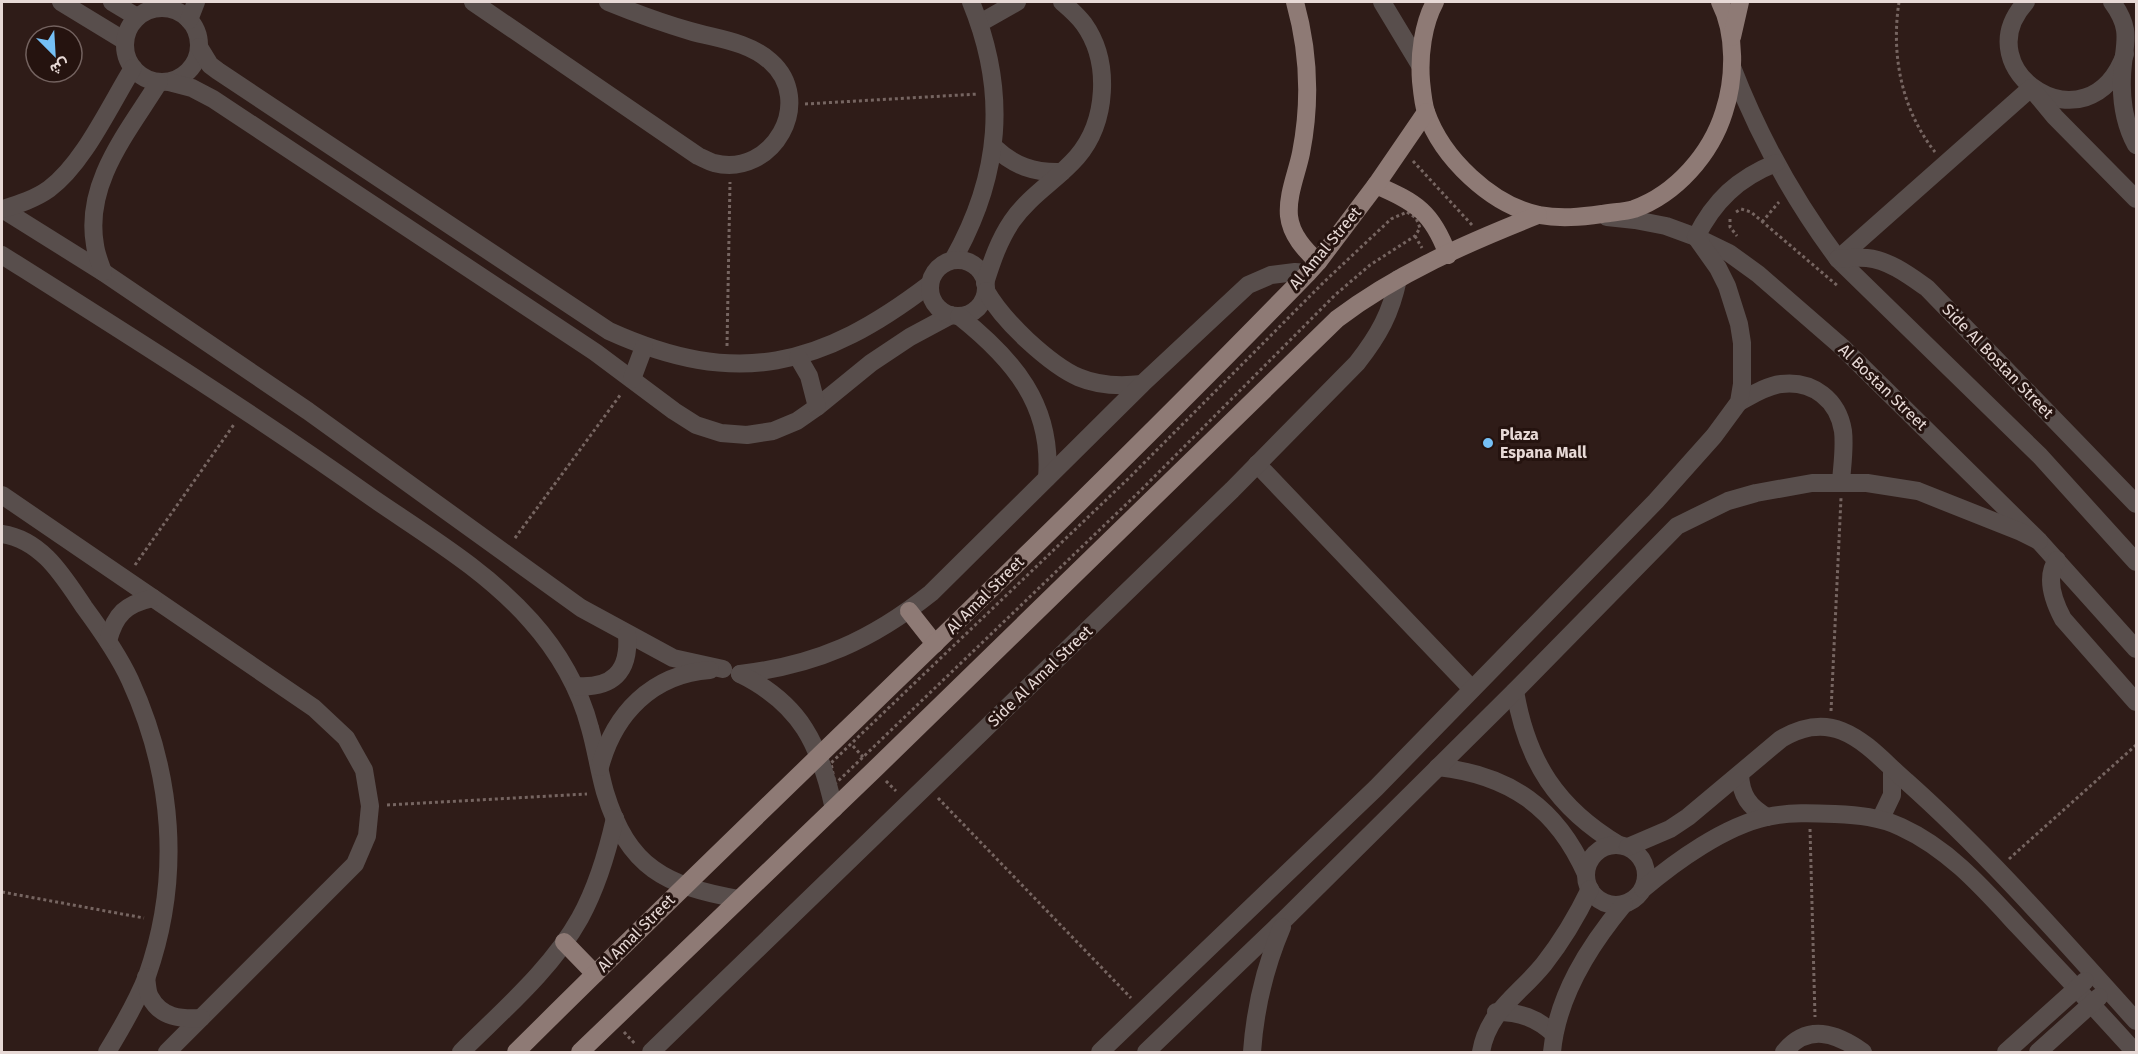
<svg xmlns="http://www.w3.org/2000/svg" width="2138" height="1054" viewBox="0 0 2138 1054" font-family="'Fira Sans',Vazirmatn,sans-serif">
<style>
.lines{fill:none;stroke-linecap:round;stroke-linejoin:round}
.path{stroke:#766561;stroke-width:3;stroke-dasharray:3 3;stroke-linecap:butt}
.minor{stroke:#584e4c;stroke-width:18}
.major{stroke:#8e7a75;stroke-width:18}
.poi-dot{fill:#75c0f6;stroke:#25130f;stroke-width:2}
.labels{text-anchor:middle;dominant-baseline:central;stroke-width:6;stroke-linejoin:round;paint-order:stroke}
.street-label{font-size:16px;fill:#e7d9d6;stroke:#25130f}
.poi-label{font-size:16px;font-weight:bold;fill:#e7d9d6;stroke:#25130f;text-anchor:start}
</style>
<rect width="100%" height="100%" fill="#2f1c18"/>
<g class="lines">
<g class="path">
<path d="M1899,2C1891,54 1901,109 1935,152"/>
<polyline points="805,104 978,94"/>
<polyline points="1413,161 1472,225"/>
<polygon points="1407,212 1416,218 1420,228 1415,236 1370,265 1335,295 1141,490 835,784 831,763 1130,477 1325,281 1391,219"/>
<polyline points="1736,212 1741,209 1751,212 1839,287"/>
<polyline points="1730,219 1730,227 1737,236"/>
<polyline points="1762,222 1779,202"/>
<polyline points="1415,236 1422,248"/>
<polyline points="727,346 730,182"/>
<polyline points="515,538 621,394"/>
<polyline points="135,565 235,423"/>
<polyline points="1831,711 1841,498"/>
<polyline points="853,746 863,757"/>
<polyline points="886,781 896,791"/>
<polyline points="938,798 1131,998"/>
<polyline points="387,805 587,794"/>
<polyline points="1810,829 1815,1017"/>
<polyline points="2009,859 2136,745"/>
<polyline points="2,892 144,918"/>
<polyline points="624,1032 636,1045"/>
</g>
<g class="minor">
<polyline points="61,2 125,41"/>
<polyline points="112,2 137,17"/>
<path d="M473,2L698,156C703,158 709,162 714,163C773,178 816,101 770,61C747,41 717,39 690,31C662,23 635,13 608,2"/>
<polyline points="1382,2 1420,65"/>
<path d="M2026,2C1963,71 2089,153 2125,54"/>
<path d="M2112,2C2134,32 2123,44 2122,77C2121,100 2125,125 2136,145"/>
<circle cx="162" cy="45" r="37"/>
<polyline points="189,20 196,2"/>
<polyline points="980,23 1017,2"/>
<path d="M199,47L210,65L218,71L609,331C737,389 821,367 930,284"/>
<path d="M1732,67C1759,137 1794,200 1838,259L2040,456L2136,562"/>
<polyline points="169,82 192,88 213,99 595,352 674,411 696,425 721,433 747,435 773,431 797,421 817,407 871,363 910,337 951,315"/>
<path d="M994,147C1014,166 1034,173 1062,172"/>
<polyline points="2,209 103,272 308,411 581,608 673,658 723,669"/>
<path d="M3,209C19,204 35,199 49,189C84,163 110,105 133,68"/>
<polyline points="1607,217 1635,220 1666,226 1696,237 1729,253 1758,274 1842,347 2039,541 2136,649"/>
<path d="M2,255C127,334 253,413 374,499C428,536 487,571 531,621C558,651 580,689 590,728C596,749 599,771 605,792C628,868 666,886 739,899"/>
<polyline points="1838,259 2031,88 2055,117 2136,199"/>
<path d="M1838,259C1848,258 1858,257 1867,258C1889,260 1910,276 1927,288L2136,504"/>
<path d="M953,260C1001,175 1008,92 971,2"/>
<circle cx="958" cy="288" r="28"/>
<path d="M103,272C100,263 96,254 95,245C84,183 128,132 159,82"/>
<path d="M985,283C992,261 999,240 1012,221C1030,195 1057,180 1077,157C1107,122 1111,62 1084,24C1078,16 1069,8 1062,2"/>
<path d="M986,291C997,310 1011,325 1027,340C1065,375 1089,390 1142,384"/>
<path d="M959,316C1013,359 1053,405 1047,478"/>
<polyline points="798,357 809,376 817,407"/>
<polyline points="632,379 644,347"/>
<path d="M1739,402C1752,395 1766,386 1781,384C1813,380 1838,400 1843,431C1845,448 1842,466 1841,482"/>
<polyline points="1257,464 1472,689"/>
<polyline points="2,495 314,708 346,738 364,770 370,806 367,836 355,864 167,1052"/>
<path d="M2,534C42,540 63,576 84,607C101,630 118,654 130,680C173,774 182,877 147,976C137,1002 121,1029 107,1052"/>
<path d="M2057,560C2045,577 2054,602 2063,619L2136,702"/>
<path d="M108,641C115,614 126,604 153,598"/>
<path d="M740,674C816,665 872,640 931,593L1142,384L1248,285L1271,275L1295,272L1308,273"/>
<path d="M740,674C801,704 820,745 834,809"/>
<path d="M575,686C612,689 630,672 627,635"/>
<path d="M1515,691C1527,762 1557,808 1619,845"/>
<path d="M600,767C614,714 652,674 710,670"/>
<path d="M1438,767C1510,775 1557,808 1586,874"/>
<path d="M1740,775C1741,795 1749,807 1767,817"/>
<polyline points="1881,818 1892,795 1892,769"/>
<circle cx="1616" cy="875" r="30"/>
<path d="M1628,847L1670,829L1688,817L1781,739C1800,728 1820,722 1842,731C1867,741 1886,764 1906,781C1989,855 2062,939 2136,1021"/>
<path d="M1643,889C1676,861 1725,826 1767,817C1789,812 1813,813 1835,814C1858,815 1880,817 1901,827C1949,849 1983,888 2018,926C2058,968 2097,1010 2135,1052"/>
<path d="M146,977C147,983 147,992 150,997C161,1018 181,1019 201,1018"/>
<path d="M1496,1012C1520,1012 1537,1018 1554,1034"/>
<path d="M461,1052C502,1011 551,970 580,918C597,887 607,854 615,818"/>
<path d="M651,1052L1232,490L1357,363C1379,335 1391,313 1398,279"/>
<path d="M1100,1052L1376,788L1656,501L1714,436L1739,402L1742,384V343L1739,324L1727,286L1718,268L1696,237C1714,201 1738,178 1776,163"/>
<polyline points="1146,1052 1286,918 1515,691 1677,526 1728,501 1756,493 1812,483 1867,483 1918,491 2021,532 2039,541"/>
<path d="M1252,1052C1255,1009 1265,967 1282,927"/>
<path d="M1481,1052C1488,1011 1519,995 1544,964C1562,941 1577,916 1590,889"/>
<path d="M1552,1052C1557,996 1589,946 1624,904"/>
<path d="M1784,1052C1808,1023 1836,1033 1863,1052"/>
<polyline points="2006,1052 2085,981"/>
<polyline points="2038,1052 2099,997"/>
</g>
<g class="major">
<path d="M1295,2C1309,52 1311,102 1301,153C1297,173 1287,195 1289,216C1291,235 1305,250 1318,262"/>
<path d="M1435,2C1423,24 1419,55 1421,81C1422,91 1423,103 1426,112C1442,158 1491,205 1539,215C1561,219 1581,217 1602,214C1612,212 1624,212 1634,209C1676,194 1711,154 1724,112C1735,79 1736,33 1720,2"/>
<polyline points="1732,37 1740,2"/>
<path d="M1376,185C1417,203 1432,212 1448,255"/>
<polyline points="909,611 935,644"/>
<polyline points="564,942 595,974"/>
<path d="M516,1052C778,791 1050,539 1308,273L1318,262L1376,185L1426,112"/>
<path d="M580,1052L875,769L1337,319C1398,273 1467,243 1538,215"/>
</g>
</g>
<circle class="poi-dot" cx="1488" cy="443" r="6"/>
<g class="labels">
<g class="street-label">
<text transform="translate(1325 248) rotate(-50)">Al Amal Street</text>
<text transform="translate(1998 361) rotate(46)">Side Al Bostan Street</text>
<text transform="translate(1883 387) rotate(44)">Al Bostan Street</text>
<text transform="translate(985 595) rotate(-45)">Al Amal Street</text>
<text transform="translate(1040 676) rotate(-44)">Side Al Amal Street</text>
<text transform="translate(636 933) rotate(-45)">Al Amal Street</text>
</g>
<g class="poi-label">
<text x="1500" y="434">Plaza<tspan x="1500" dy="18">Espana Mall</tspan></text>
</g>
</g>
<rect width="2138" height="1054" fill="none" stroke="#e7d9d6" stroke-width="6"/>
<g transform="translate(54 54) rotate(156)"><circle r="28" fill="#25130f" stroke="#73625f" stroke-width="1.5"/>
<path d="M0-4.5L10 22L0 15L-10 22Z" fill="#75c0f6"/>
<text y="-9" font-size="16" font-weight="bold" text-anchor="middle" fill="#e7d9d6">ش</text>
</g>
</svg>
